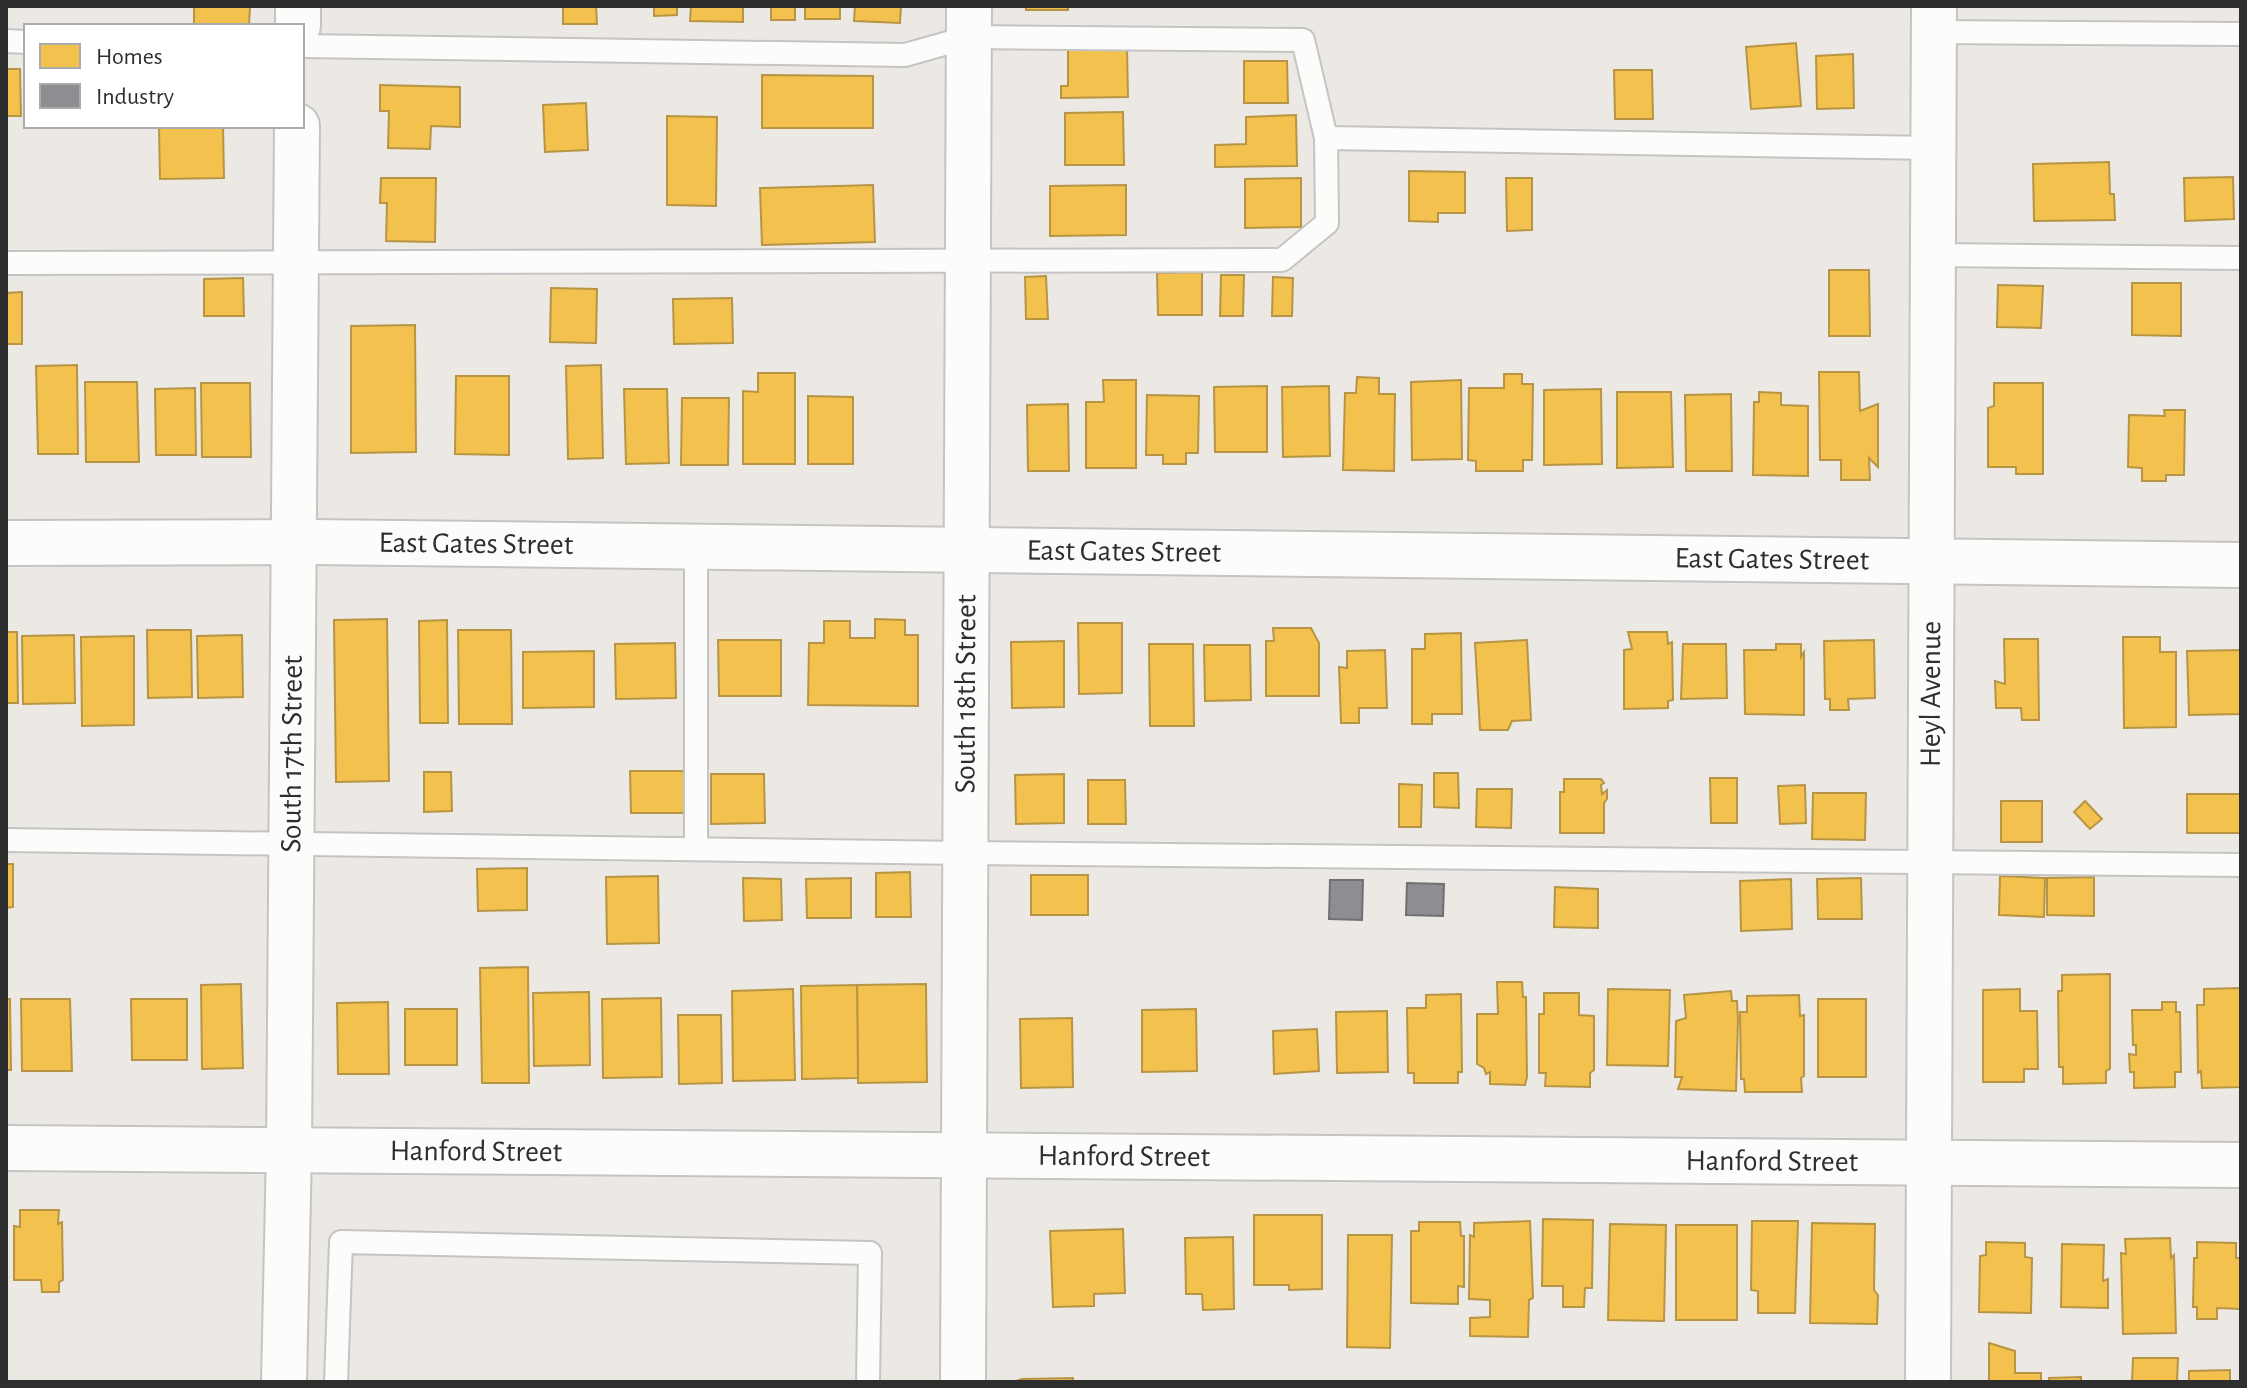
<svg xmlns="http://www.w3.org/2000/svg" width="2247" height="1388" viewBox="0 0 2247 1388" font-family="'Alegreya Sans',sans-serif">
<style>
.homes{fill:#f2c14e;stroke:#b79544;stroke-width:2}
.industry{fill:#8d8d92;stroke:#707074;stroke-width:2}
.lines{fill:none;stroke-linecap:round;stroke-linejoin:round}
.lane-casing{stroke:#c5c4c5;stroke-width:26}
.street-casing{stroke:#c5c4c5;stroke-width:48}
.lane{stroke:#fcfcfb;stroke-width:22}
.street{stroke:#fcfcfb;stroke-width:44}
.labels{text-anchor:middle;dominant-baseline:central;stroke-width:8;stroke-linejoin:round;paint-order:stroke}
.street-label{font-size:30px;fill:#2e2e2e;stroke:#fff}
</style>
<rect width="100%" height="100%" fill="#ece8e4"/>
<g class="homes">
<polygon points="194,6 250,6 249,26 194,26"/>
<polygon points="563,6 596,6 597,24 563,24"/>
<polygon points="654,6 677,6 677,15 654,16"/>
<polygon points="691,6 743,6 743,22 690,21"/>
<rect x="771" y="6" width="24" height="14"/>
<rect x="805" y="6" width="35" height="13"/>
<polygon points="855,6 901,6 900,23 854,21"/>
<rect x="1026" y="6" width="42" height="4"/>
<polygon points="1796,43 1801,106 1751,109 1746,47"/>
<polygon points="1127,48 1128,97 1061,98 1061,86 1068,86 1068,49"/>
<polygon points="1853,54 1854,108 1817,109 1816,56"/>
<polygon points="1244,61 1287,61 1288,103 1244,103"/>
<polygon points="6,69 20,69 21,116 6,116"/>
<polygon points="1614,70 1652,70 1653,119 1615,119"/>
<polygon points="762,75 873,76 873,128 762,128"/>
<polygon points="380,85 460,87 460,127 431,126 430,149 388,148 389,111 380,111"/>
<polygon points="586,103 588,150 545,152 543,105"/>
<polygon points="1123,112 1124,165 1065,165 1065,113"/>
<polygon points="1296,115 1297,166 1215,167 1215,145 1246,144 1246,117"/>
<polygon points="667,116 717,117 716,206 667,205"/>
<polygon points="223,126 224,178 160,179 159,127"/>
<polygon points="2109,162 2110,194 2114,194 2115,220 2034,221 2033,164"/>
<polygon points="1409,171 1465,172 1465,213 1438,213 1438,222 1409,221"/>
<polygon points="2233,177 2234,219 2185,221 2184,178"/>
<polygon points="381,178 436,178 435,242 386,241 387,203 380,203"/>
<polygon points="1301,178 1301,227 1245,228 1245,179"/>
<polygon points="1506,178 1532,178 1532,230 1507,231"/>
<polygon points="873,185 875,242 762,245 760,188"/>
<polygon points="1126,185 1126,235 1050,236 1050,186"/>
<polygon points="1829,270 1869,270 1870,336 1829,336"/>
<polygon points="1202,272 1202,315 1158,315 1157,273"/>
<polygon points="1221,275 1244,275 1243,316 1220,316"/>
<polygon points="1046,276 1048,319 1026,319 1025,277"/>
<polygon points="1273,277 1293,278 1292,316 1272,316"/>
<polygon points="243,278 244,316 204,316 204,279"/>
<polygon points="2132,283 2181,283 2181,336 2132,335"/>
<polygon points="1998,285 2043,286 2041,328 1997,327"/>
<polygon points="551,288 597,289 596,343 550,342"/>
<polygon points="22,292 22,344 6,344 6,293"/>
<polygon points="732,298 733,343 674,344 673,299"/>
<polygon points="415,325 416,452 351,453 351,326"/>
<polygon points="77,365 78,454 38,454 36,366"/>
<polygon points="601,365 603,458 568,459 566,366"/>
<polygon points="1819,372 1859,372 1860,411 1878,404 1878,467 1869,458 1870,480 1841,480 1841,460 1820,460"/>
<polygon points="758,373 795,373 795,464 743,464 743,391 758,392"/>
<polygon points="1504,374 1522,374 1522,384 1533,384 1532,460 1523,460 1523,471 1476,471 1476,461 1468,460 1469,388 1504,388"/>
<polygon points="456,376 509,376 509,455 455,454"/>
<polygon points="1357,377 1379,378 1379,394 1395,394 1394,471 1343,470 1345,393 1356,393"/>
<polygon points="1103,380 1136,380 1136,468 1086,468 1086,402 1104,402"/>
<polygon points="1461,380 1462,459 1412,460 1411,382"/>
<polygon points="85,382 137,382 139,462 86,462"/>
<polygon points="201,383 250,383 251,457 202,457"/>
<polygon points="1994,383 2043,383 2043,474 2016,474 2016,467 1988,467 1988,408 1994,406"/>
<polygon points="1267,386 1267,452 1215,452 1214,387"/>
<polygon points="1329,386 1330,456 1283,457 1282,387"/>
<polygon points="195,388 196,455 156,455 155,389"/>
<polygon points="624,389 667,389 669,463 626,464"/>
<polygon points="1601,389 1602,464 1544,465 1544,390"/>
<polygon points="1617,392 1671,392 1673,467 1617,468"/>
<polygon points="1759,392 1781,393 1781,405 1808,406 1808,476 1753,475 1754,402 1759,402"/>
<polygon points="1731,394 1732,471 1686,471 1685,395"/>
<polygon points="1147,395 1199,396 1198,453 1186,453 1186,464 1163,464 1163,455 1146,455"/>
<polygon points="808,396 853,397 853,464 808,464"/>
<polygon points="682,398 729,398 728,465 681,465"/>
<polygon points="1068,404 1069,471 1028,471 1027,405"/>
<polygon points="2164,410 2185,410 2184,475 2166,475 2166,481 2142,481 2142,468 2128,467 2129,415 2165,416"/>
<polygon points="387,619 389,781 336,782 334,620"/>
<polygon points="875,619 905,620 905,635 918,635 918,706 808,705 809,643 824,643 824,621 850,621 850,638 875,638"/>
<polygon points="447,620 448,723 420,723 419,621"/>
<polygon points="1078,623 1122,623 1122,693 1079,694"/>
<polygon points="1273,628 1311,628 1319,643 1319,696 1266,696 1266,641 1274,641"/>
<polygon points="147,630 191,630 192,697 148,698"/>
<polygon points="458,630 511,630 512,724 459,724"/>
<polygon points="6,632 17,632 18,703 6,703"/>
<polygon points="1628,632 1667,632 1668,644 1672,642 1673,700 1668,701 1668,708 1624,709 1624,650 1632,649"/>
<polygon points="1461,633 1462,714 1432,714 1432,724 1412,724 1412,649 1425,649 1425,634"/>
<polygon points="74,635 75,703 23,704 22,636"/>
<polygon points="242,635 243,697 198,698 197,636"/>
<polygon points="134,636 134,725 82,726 81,637"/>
<polygon points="2123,637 2160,637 2160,652 2176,652 2176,727 2124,728"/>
<polygon points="2004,639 2038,639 2039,720 2022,720 2021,708 1996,708 1995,681 2005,684"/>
<polygon points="718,640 781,640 781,696 719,696"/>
<polygon points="1527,640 1531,720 1512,721 1508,730 1480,730 1475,643"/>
<polygon points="1874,640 1875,698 1848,699 1849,710 1830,710 1830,699 1825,699 1824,641"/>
<polygon points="1064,641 1064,707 1012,708 1011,642"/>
<polygon points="675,643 676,698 616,699 615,644"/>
<polygon points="1149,644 1193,644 1194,726 1150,726"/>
<polygon points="1683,644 1726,644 1727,698 1681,699"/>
<polygon points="1776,644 1801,644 1801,657 1804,652 1804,715 1745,714 1744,650 1776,650"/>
<polygon points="1204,645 1250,645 1251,700 1205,701"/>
<polygon points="1385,650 1387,708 1359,708 1359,723 1341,723 1339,667 1347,668 1347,651"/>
<polygon points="2241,650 2241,714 2189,715 2187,651"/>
<polygon points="594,651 594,707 523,708 523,652"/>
<polygon points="630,771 685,771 685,813 631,813"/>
<polygon points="424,772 451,772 452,811 424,812"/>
<polygon points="1434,773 1458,773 1459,808 1434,807"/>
<polygon points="711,774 764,774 765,823 711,824"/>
<polygon points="1064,774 1064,823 1016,824 1015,775"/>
<polygon points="1710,778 1737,778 1737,823 1711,823"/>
<polygon points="1564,779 1601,779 1604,783 1601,785 1602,794 1607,790 1607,799 1604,803 1604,833 1560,833 1560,792 1564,792"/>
<polygon points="1088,780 1125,780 1126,824 1088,824"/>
<polygon points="1399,784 1422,785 1421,827 1399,827"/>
<polygon points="1805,785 1806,823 1780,824 1778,786"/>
<polygon points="1477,789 1512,789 1511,828 1476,827"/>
<polygon points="1813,793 1866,793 1865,840 1812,839"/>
<rect x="2187" y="794" width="54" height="39"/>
<rect x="2001" y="801" width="41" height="41"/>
<polygon points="2085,801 2102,819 2090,829 2074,812"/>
<polygon points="6,864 13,864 13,907 6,908"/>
<polygon points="527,868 527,910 478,911 477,869"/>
<polygon points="910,872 911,917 876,917 876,873"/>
<rect x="1031" y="875" width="57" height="40"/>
<polygon points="658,876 659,943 607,944 606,877"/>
<polygon points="2000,876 2045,878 2044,917 1999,915"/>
<polygon points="2094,877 2094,916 2047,915 2047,878"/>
<polygon points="743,878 781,879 782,920 744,921"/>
<polygon points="851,878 851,918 807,918 806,879"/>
<polygon points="1861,878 1862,919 1818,919 1817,879"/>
<polygon points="1791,879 1792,929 1741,931 1740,881"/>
<polygon points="1555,887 1598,889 1598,928 1554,927"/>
<polygon points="528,967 529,1083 482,1083 480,968"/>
<polygon points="2110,974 2110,1069 2106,1071 2106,1083 2063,1084 2063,1067 2059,1067 2058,991 2062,991 2062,975"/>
<polygon points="1497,982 1522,982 1523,997 1526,997 1527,1077 1525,1085 1490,1084 1490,1072 1486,1074 1484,1068 1477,1064 1477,1014 1498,1014"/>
<polygon points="241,984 243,1068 202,1069 201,985"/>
<polygon points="926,984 927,1082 858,1083 857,985"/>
<polygon points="857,985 858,1078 802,1079 801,986"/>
<polygon points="2241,988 2241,1087 2202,1088 2201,1071 2198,1073 2197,1005 2204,1005 2204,989"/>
<polygon points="793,989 795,1080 733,1081 732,991"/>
<polygon points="1608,989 1670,990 1668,1066 1607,1065"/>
<polygon points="2020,989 2020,1011 2037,1011 2038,1069 2024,1069 2024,1082 1983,1082 1983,990"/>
<polygon points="1731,991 1732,1001 1737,1001 1738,1020 1736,1091 1678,1089 1682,1077 1675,1077 1676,1021 1686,1018 1684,995"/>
<polygon points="589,992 590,1065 534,1066 533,993"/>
<polygon points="1544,993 1579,993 1579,1015 1594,1016 1594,1070 1590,1073 1590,1087 1545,1086 1546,1073 1539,1073 1539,1014 1544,1014"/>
<polygon points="1461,994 1462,1072 1458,1072 1458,1083 1414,1083 1414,1073 1408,1073 1407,1008 1426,1008 1426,995"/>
<polygon points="1799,995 1800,1016 1804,1015 1804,1076 1801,1078 1802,1092 1745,1092 1744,1079 1741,1079 1740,1012 1747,1012 1747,996"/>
<polygon points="661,998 662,1077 603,1078 602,999"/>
<polygon points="6,999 10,999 11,1070 6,1070"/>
<polygon points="21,999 70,999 72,1071 22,1071"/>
<polygon points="131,999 187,999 187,1060 132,1060"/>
<rect x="1818" y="999" width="48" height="78"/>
<polygon points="388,1002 389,1074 338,1074 337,1003"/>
<polygon points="2162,1002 2176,1002 2176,1012 2180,1012 2181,1072 2175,1072 2175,1087 2134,1088 2134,1072 2130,1072 2129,1054 2136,1055 2136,1045 2133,1045 2132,1010 2162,1010"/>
<rect x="405" y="1009" width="52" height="56"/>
<polygon points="1196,1009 1197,1071 1142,1072 1142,1010"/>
<polygon points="1387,1011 1388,1072 1337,1073 1336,1012"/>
<polygon points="678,1015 721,1015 722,1083 679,1084"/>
<polygon points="1072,1018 1073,1087 1021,1088 1020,1019"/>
<polygon points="1317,1029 1319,1071 1274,1074 1273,1031"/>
<polygon points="20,1210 59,1210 58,1224 62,1222 63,1280 59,1282 59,1292 42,1292 41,1280 14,1280 14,1226 20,1227"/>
<polygon points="1254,1215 1322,1215 1322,1289 1289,1290 1289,1285 1254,1285"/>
<polygon points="1543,1219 1593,1220 1592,1288 1585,1288 1584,1307 1563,1307 1563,1286 1542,1286"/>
<polygon points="1530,1221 1533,1298 1529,1300 1528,1337 1470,1336 1470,1318 1490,1317 1490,1300 1469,1299 1470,1235 1474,1237 1474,1223"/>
<polygon points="1752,1221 1798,1221 1795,1313 1758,1313 1758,1291 1751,1290"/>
<polygon points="1419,1222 1460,1222 1461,1236 1464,1236 1464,1287 1458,1286 1458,1304 1411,1303 1411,1231 1419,1231"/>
<polygon points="1812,1223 1875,1224 1874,1290 1878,1295 1877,1324 1810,1323"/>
<polygon points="1610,1224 1666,1225 1664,1321 1608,1320"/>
<rect x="1676" y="1225" width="61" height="95"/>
<polygon points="1123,1229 1125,1293 1094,1294 1094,1306 1053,1307 1050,1231"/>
<polygon points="1348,1235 1392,1235 1390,1348 1347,1347"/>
<polygon points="1233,1237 1234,1309 1203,1310 1202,1294 1186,1294 1185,1238"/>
<polygon points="2170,1238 2171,1258 2174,1255 2176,1333 2123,1334 2121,1253 2126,1254 2125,1239"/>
<polygon points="1986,1242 2025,1243 2025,1257 2032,1258 2031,1313 1979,1312 1980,1256 1986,1255"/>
<polygon points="2197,1242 2236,1243 2236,1258 2241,1258 2241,1309 2217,1308 2217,1319 2197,1319 2197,1307 2193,1307 2194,1258 2197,1258"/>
<polygon points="2062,1244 2104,1245 2103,1281 2108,1279 2108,1308 2061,1307"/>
<polygon points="1989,1343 2015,1351 2015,1373 2041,1373 2041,1382 1989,1382"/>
<polygon points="2133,1358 2178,1358 2177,1382 2132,1382"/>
<polygon points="2230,1370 2230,1382 2189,1382 2189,1371"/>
<polygon points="2081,1377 2081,1382 2049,1382 2049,1378"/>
<polygon points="1073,1378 1073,1382 1013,1382 1022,1379"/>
</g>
<g class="industry">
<polygon points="1330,880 1363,880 1362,920 1329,919"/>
<polygon points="1407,883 1444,884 1443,916 1406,915"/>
</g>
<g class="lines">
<defs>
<g id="lane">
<polyline points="1934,32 2241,34"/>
<polyline points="6,41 26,42"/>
<polyline points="302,46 905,55 969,37 1303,40 1326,138"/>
<polyline points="1934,255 2241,258"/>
<polyline points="6,263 1282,260 1327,223 1326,138 1934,148"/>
<polyline points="6,840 965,853 2241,865"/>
<polyline points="696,849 696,548"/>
<polyline points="336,1382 341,1242 870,1253 868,1382"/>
</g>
<g id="street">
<polyline points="298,26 298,6"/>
<path id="s1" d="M6,543L311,542L2241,565"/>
<path id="s2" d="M6,1148L2241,1165"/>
<path id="s3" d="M284,1382L289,1150L297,126"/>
<path id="s4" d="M963,1382L969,6"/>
<path id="s5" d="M1928,1382L1934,6"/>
</g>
</defs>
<use href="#lane" class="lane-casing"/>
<use href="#street" class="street-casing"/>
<use href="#lane" class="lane"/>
<use href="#street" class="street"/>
</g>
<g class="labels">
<g class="street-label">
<text stroke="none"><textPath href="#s1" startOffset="470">East Gates Street</textPath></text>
<text stroke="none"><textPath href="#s1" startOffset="1118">East Gates Street</textPath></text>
<text stroke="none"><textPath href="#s1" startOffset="1766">East Gates Street</textPath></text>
<text stroke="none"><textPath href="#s4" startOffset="688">South 18th Street</textPath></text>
<text stroke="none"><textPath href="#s5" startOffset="688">Heyl Avenue</textPath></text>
<text stroke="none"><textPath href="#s3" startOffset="628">South 17th Street</textPath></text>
<text stroke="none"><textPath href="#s2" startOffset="470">Hanford Street</textPath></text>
<text stroke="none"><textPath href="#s2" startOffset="1118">Hanford Street</textPath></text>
<text stroke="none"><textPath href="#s2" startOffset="1766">Hanford Street</textPath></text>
</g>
</g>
<rect width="2247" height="1388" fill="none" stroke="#2e2e2e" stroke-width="16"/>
<rect x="24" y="24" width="280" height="104" fill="#ffffff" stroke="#ababab" stroke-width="2"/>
<rect x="40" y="44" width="40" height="24" fill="#f2c14e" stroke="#ababab" stroke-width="2"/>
<text x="96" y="64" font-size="24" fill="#2e2e2e">Homes</text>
<rect x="40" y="84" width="40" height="24" fill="#8d8d92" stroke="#ababab" stroke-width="2"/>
<text x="96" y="104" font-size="24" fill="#2e2e2e">Industry</text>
</svg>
